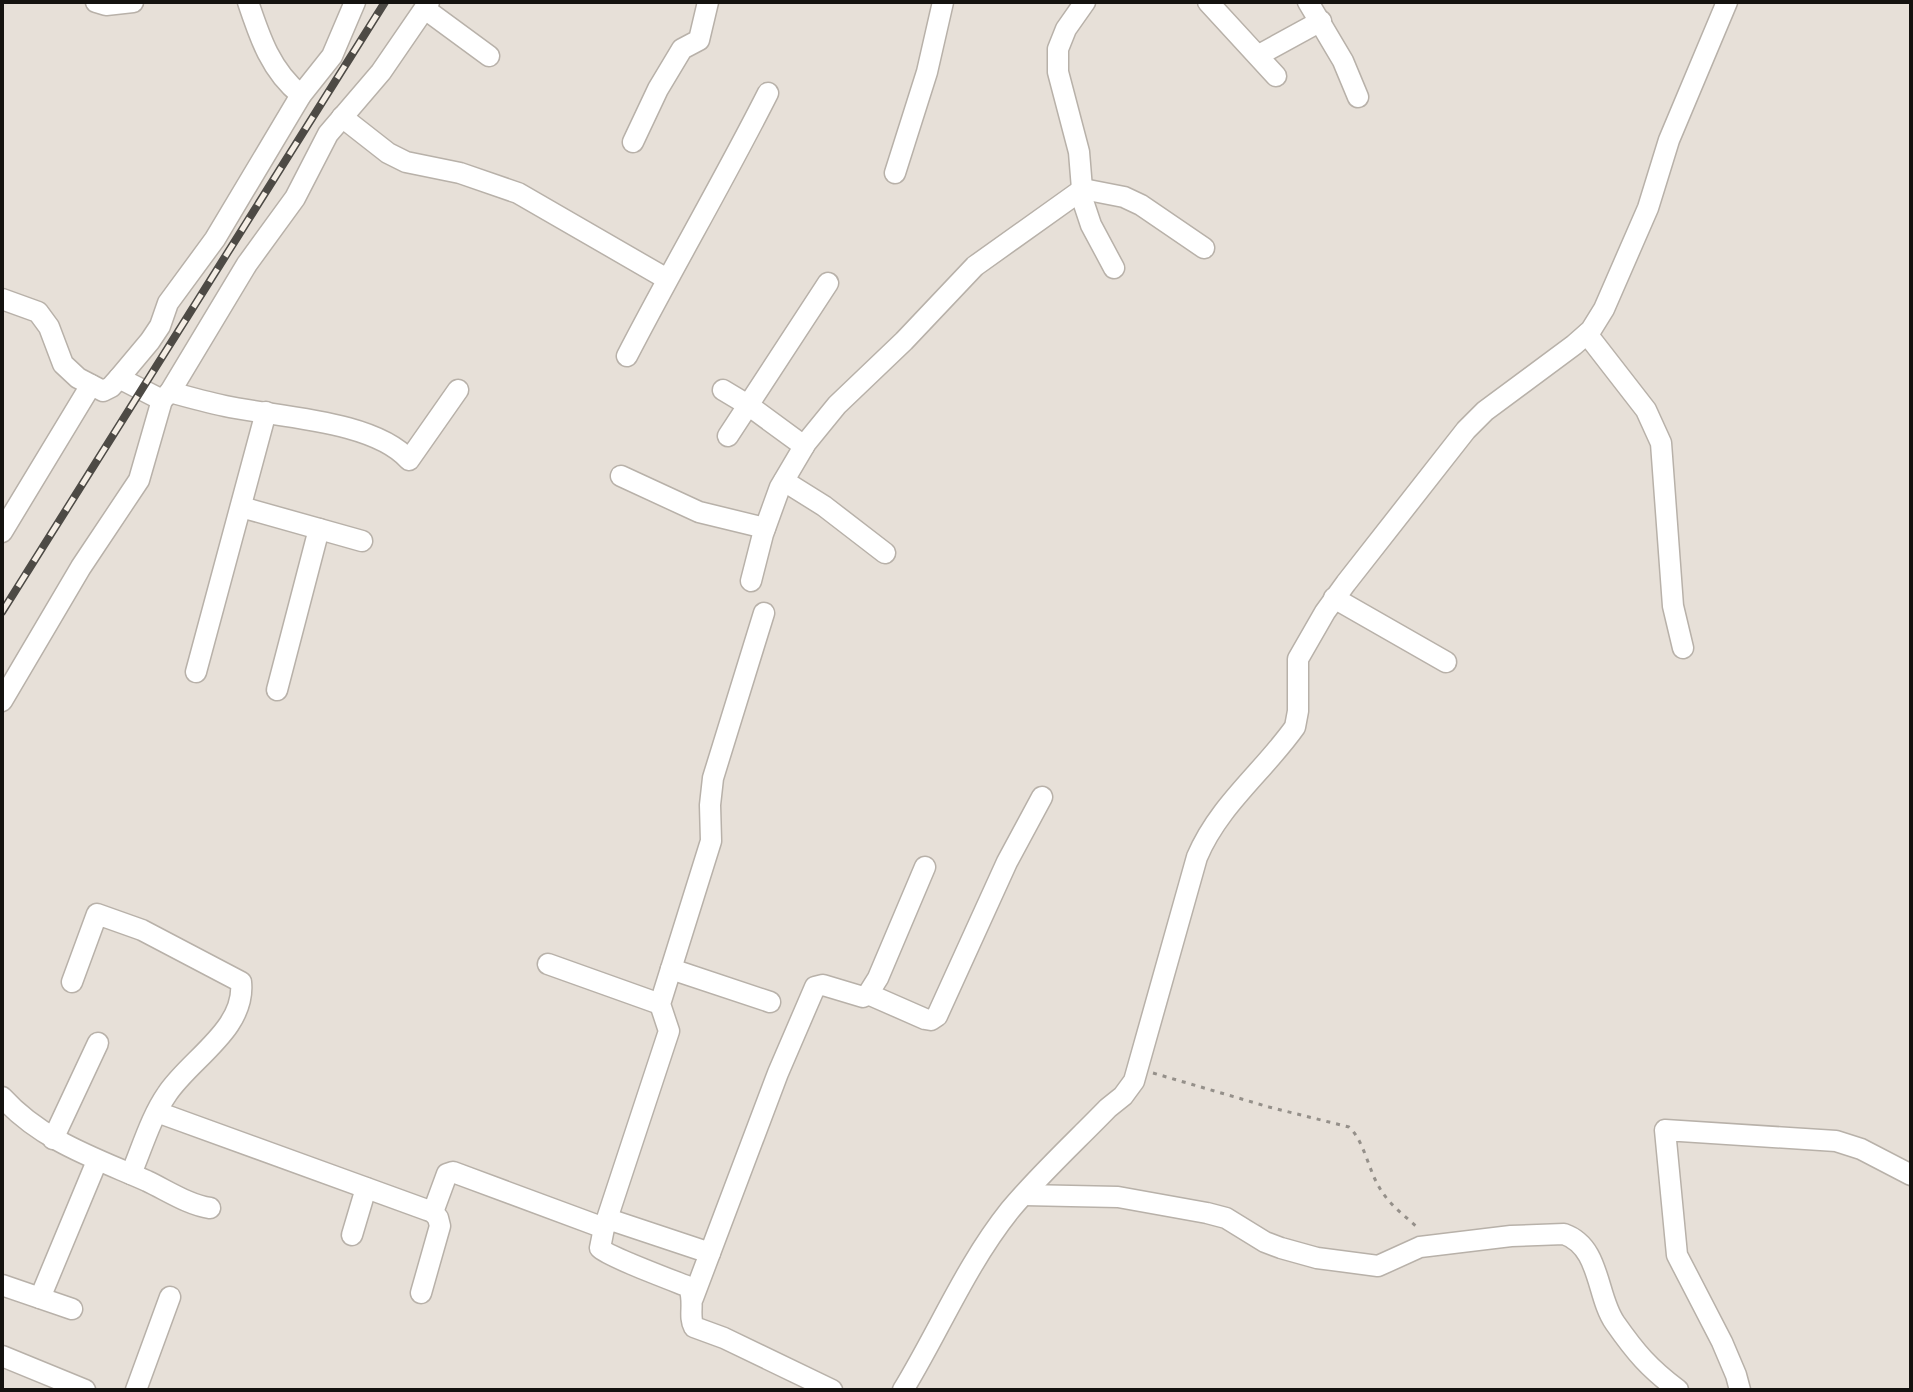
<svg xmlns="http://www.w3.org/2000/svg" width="1913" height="1392" viewBox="0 0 1913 1392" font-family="'Open Sans',sans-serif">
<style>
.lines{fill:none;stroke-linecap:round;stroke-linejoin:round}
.street-casing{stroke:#b8b1a9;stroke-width:23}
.path{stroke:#95908a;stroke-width:3;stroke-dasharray:4 6;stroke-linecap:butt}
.street{stroke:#fff;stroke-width:20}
.rail-casing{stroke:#4d4a45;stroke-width:8}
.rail{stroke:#f5eee5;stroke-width:5;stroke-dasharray:15;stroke-linecap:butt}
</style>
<rect width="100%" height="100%" fill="#e7e0d8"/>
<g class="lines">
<defs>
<g id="street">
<polyline points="96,2 106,5 133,2"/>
<path d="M248,2C260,38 271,71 301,95"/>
<polyline points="1085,2 1066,29 1058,49 1058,72 1079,152 1083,201 1091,225 1114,268"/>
<polyline points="1208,2 1276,76"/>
<polyline points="1308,2 1343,61 1358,97"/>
<polyline points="425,9 489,56"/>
<polyline points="1259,55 1321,21"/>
<polyline points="342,117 388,153 406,162 460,173 518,193 667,279"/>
<polyline points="633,142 658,89 682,49 699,40 708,2"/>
<polyline points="895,173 927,72 943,2"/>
<polyline points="2,299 38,312 49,327 63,364 78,378 103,391 111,387 119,378 162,400 139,480 81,567 2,701"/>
<polyline points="1587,334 1646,410 1661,443 1673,606 1683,648"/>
<path d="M627,356C673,267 723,182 768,93"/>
<polyline points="119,378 150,341 160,326 168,303 215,239 301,95 332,56 355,2"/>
<polyline points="723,390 748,405 804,446"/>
<path d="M170,392C188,397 206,402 225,406C275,417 374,420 409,460L458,390"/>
<polyline points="162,400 170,392 247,264 295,198 328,134 381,72 429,2"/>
<polyline points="728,436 828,283"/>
<polyline points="621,476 699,512 765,528"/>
<polyline points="784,481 824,506 885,553"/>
<polyline points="241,507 362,541"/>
<polyline points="2,532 91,385"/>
<polyline points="751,581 763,534 780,487 806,443 837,405 904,341 975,266 1083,189 1124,197 1141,205 1204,248"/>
<polyline points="1334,598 1446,662"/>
<polyline points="196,672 266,412"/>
<polyline points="277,690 319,529"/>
<polyline points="548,964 660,1004"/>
<polyline points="671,969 770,1002"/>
<path d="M72,982L97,914L142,930L241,982C246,1029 190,1059 167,1094C151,1117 142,1148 131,1174"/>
<polyline points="868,994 925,1019 931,1020 937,1016 1007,862 1042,797"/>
<path d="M2,1097C42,1141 95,1158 147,1181C168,1191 189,1205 210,1208"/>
<polyline points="157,1112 427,1210 433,1212 447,1174 453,1172 604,1228 669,1031 660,1004 711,841 710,805 713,778 764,613"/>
<polyline points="53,1139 98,1043"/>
<path d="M1024,1195L1118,1197L1207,1213L1226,1218L1265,1242L1281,1248L1317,1258L1378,1266L1420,1247L1511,1236L1564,1234C1601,1247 1596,1296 1615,1323C1636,1353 1649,1368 1678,1390"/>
<polyline points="608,1219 710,1253"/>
<path d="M604,1228L600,1248C607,1256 674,1281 689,1287C695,1303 688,1316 694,1327L724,1338L832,1390"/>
<polyline points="352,1235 366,1188"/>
<polyline points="2,1285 72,1309"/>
<polyline points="421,1293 440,1226 438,1218 433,1212"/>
<polyline points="40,1298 97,1161"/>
<polyline points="693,1298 778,1073 815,987 823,985 863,997 868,994 878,978 925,867"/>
<polyline points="2,1356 85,1390"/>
<polyline points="136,1390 170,1297"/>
<path d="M903,1390C939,1331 966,1265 1010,1210C1040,1174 1076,1141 1108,1108L1123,1096L1134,1081L1197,857C1219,805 1263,772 1295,727L1298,711V659L1325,612L1346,583L1466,430L1485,411L1574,345L1591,330L1604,309L1648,208L1669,140L1727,2"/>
<polyline points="1740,1390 1736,1375 1722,1342 1677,1255 1665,1130 1836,1141 1861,1149 1911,1175"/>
</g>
</defs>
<use href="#street" class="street-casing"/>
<path class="path" d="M1153,1073L1269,1107L1349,1127C1364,1141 1368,1168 1378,1185C1387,1203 1404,1215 1418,1228"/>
<use href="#street" class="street"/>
<defs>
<polyline id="rail" points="2,612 385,2"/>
</defs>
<use href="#rail" class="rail-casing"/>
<use href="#rail" class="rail"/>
</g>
<rect width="1913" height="1392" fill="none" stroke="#14120f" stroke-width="8"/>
</svg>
